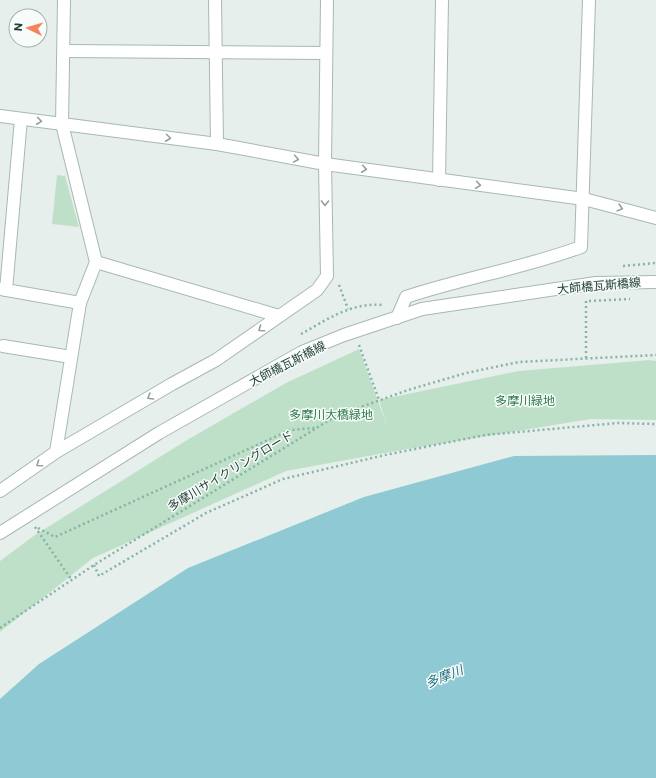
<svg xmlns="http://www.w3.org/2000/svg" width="656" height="778" viewBox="0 0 656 778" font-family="Commissioner,'Noto Sans JP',sans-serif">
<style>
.green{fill:#bfe0c8}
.water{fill:#8ec9d4}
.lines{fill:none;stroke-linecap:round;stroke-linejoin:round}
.minor-casing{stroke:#a8b8b2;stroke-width:14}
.path{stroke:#86b3a5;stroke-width:2.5;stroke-dasharray:2 3;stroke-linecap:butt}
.minor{stroke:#fff;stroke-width:12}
.oneway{stroke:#92a09c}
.labels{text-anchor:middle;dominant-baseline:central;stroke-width:3;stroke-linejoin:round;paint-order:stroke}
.street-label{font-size:12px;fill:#24423a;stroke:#f7fbf9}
.park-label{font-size:12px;fill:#2d7a4b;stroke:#f7fbf9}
.water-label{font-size:13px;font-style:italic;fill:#1c6f80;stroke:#f7fbf9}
</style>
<rect width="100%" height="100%" fill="#e6efeb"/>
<g class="green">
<polygon points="57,175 65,176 79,227 52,224"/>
<polygon points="359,349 387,426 379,400 519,371 650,360 656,361 656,420 591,419 396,451 286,471 93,558 0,632 0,561 35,535 187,440 286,383"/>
</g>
<polygon class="water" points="656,455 656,778 0,778 0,699 39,664 188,568 364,497 514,456"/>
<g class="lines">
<defs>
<g id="minor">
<polyline points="215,0 217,144"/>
<polyline points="64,51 326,53"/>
<polyline points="0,116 217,144 325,164 584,199 656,218"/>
<polyline points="439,180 442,0"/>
<polyline points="96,262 279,316"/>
<polyline points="0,289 80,303"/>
<polyline points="6,290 21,119"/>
<path d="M397,318L406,297C463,278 524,268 581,247L589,0"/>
<polyline points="3,346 71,357"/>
<polyline points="56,452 80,303 96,262 62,124 64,0"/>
<polyline points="0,491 56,452 172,384 216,360 317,290 327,276 325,164 327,0"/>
<polyline points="0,533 159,433 302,352 344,335 422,309 596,283 656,282"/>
</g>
</defs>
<use href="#minor" class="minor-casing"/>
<g class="path">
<polyline points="623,266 656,263"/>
<polyline points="339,285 348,309"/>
<polyline points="589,301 630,299"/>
<path d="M301,334C326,320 352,302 382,305"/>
<polyline points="359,345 379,400"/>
<polyline points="586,358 586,298"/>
<polyline points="35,527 71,579"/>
<polyline points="38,528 55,537 290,430 315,428"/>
<polyline points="94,565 99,576 206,513 283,479 385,455 485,435 618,423 656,424"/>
<polyline points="0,628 94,565 336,416 408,390 466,373 519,362 656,355"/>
</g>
<use href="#minor" class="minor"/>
</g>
<defs><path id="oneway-chevron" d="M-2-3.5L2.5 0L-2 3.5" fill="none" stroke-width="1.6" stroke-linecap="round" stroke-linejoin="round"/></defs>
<g class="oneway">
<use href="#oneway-chevron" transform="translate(39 121) rotate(8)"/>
<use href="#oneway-chevron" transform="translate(168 138) rotate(7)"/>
<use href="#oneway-chevron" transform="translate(296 159) rotate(10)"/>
<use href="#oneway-chevron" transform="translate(364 169) rotate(8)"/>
<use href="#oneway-chevron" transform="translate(478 185) rotate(8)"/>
<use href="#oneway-chevron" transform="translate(325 203) rotate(90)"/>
<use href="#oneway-chevron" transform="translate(620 208) rotate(15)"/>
<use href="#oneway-chevron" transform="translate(261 329) rotate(145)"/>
<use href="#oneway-chevron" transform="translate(150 397) rotate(150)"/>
<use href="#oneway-chevron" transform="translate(39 464) rotate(145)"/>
</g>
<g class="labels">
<g class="street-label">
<text transform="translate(599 285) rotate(-5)">大師橋瓦斯橋線</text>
<text transform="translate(287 363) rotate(-27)">大師橋瓦斯橋線</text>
<text transform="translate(230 470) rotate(-31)">多摩川サイクリングロード</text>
</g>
<g class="park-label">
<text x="525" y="400">多摩川緑地</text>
<text x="331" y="414">多摩川大橋緑地</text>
</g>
<g class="water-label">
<text transform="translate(444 676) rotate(-22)">多摩川</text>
</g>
</g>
<g transform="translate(28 28) rotate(275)"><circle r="19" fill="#f7fbf9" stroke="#a3b1ad"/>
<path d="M0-3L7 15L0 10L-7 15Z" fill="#f4845f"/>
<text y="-6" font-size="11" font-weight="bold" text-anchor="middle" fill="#24423a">N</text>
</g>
</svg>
